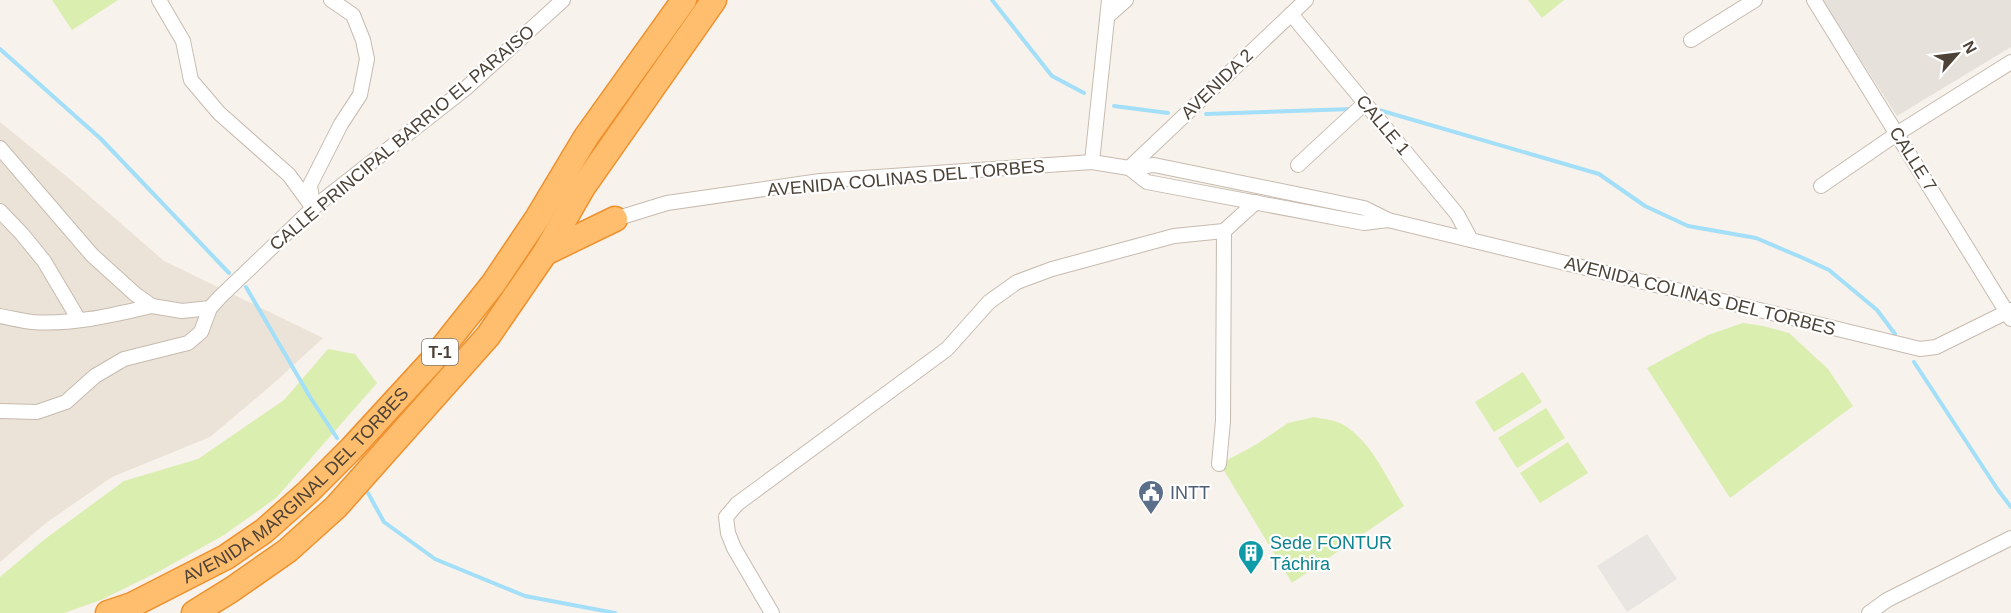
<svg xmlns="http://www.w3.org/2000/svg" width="2011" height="613" viewBox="0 0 2011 613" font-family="Helvetica,sans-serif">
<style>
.residential{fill:#ebe3d8}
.industrial{fill:#e7e1dc}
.green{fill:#daeeb0}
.parking{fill:#e8e5e2}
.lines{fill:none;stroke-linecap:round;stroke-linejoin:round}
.stream{stroke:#a3dff8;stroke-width:4}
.street-casing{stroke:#c7bbaf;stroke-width:16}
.highway-casing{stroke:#ee912e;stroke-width:27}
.street{stroke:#fff;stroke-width:14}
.highway{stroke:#ffbe6e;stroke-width:24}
.labels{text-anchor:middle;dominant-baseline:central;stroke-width:4.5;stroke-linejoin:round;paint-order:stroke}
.shield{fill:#fff;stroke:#827b73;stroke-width:1.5}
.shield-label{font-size:16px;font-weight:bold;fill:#4c4237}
.street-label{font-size:18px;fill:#4c4237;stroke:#fff}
.service-label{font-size:18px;fill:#4e5e75;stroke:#fff;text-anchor:start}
.culture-label{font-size:18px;fill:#0d838f;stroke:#fff;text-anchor:start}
</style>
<rect width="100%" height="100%" fill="#f7f2eb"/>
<polygon class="residential" points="0,122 71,180 164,261 323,338 274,383 210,437 112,477 46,523 0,562"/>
<polygon class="industrial" points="1822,0 2011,0 2011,47 1897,116"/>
<g class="green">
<polygon points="52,0 118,0 72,30"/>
<polygon points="1528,0 1564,0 1542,18"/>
<polygon points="1743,323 1763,326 1789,333 1828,369 1853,406 1730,498 1647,368 1708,335"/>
<polygon points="328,349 355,354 377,383 276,498 224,535 158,572 101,600 64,613 0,613 0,577 45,539 124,481 198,459 284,400"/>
<polygon points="1523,372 1542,402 1494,432 1475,402"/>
<polygon points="1546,408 1565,438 1517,468 1498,438"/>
<path d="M1314,417C1323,419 1334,420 1342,424C1371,440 1387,479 1404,506L1292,583L1220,464L1257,444L1288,423Z"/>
<polygon points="1568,442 1588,473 1540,503 1520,473"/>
</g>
<polygon class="parking" points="1647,534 1677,579 1627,612 1597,566"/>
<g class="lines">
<g class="stream">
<polyline points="992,0 1052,76 1084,93"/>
<polyline points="0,49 101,139 229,273"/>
<polyline points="1114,106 1168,113"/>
<polyline points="1379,110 1599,174 1645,206 1688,226 1756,238 1803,258 1829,270 1877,310 1895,334"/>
<polyline points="1206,114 1352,109"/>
<polyline points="246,287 310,397 337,438"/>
<polyline points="1914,362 1998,490 2011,507"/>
<polyline points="368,493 384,522 435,559 525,596 615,613"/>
</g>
<defs>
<g id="street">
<polyline points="159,0 183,41 191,80 219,113 289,175 313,208"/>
<polyline points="1814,0 2011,319"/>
<polyline points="1291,14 1457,214 1471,240"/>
<polyline points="1109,15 1126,0"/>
<polyline points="1691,40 1755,0"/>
<polyline points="0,148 92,255 135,294 152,306 182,311 210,308 220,297 313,208 465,89 563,0"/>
<polyline points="1092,162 1109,0"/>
<polyline points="1298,165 1365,103"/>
<polyline points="1129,168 1147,182 1364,223 1388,220"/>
<polyline points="1129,168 1306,0"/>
<polyline points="1821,186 1898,133 2011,62"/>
<polyline points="313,206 310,185 341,124 360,95 367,59 363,40 353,15 331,0"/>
<polyline points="0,211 22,234 44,261 79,320"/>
<polyline points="615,219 667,203 820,181 1092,162 1129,168 1154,165 1364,208 1388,220 1920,349 1936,347 2011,310"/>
<polyline points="1224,231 1256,202"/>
<path d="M0,316C11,318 22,321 32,322C73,325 113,315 152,306"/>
<polyline points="0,411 37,412 66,402 95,376 124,359 188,343 201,332 210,308"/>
<polyline points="1219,464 1223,421 1224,231"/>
<polyline points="772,613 734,548 728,533 726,517 737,504 947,349 989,302 1017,282 1052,269 1174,236 1224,231"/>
<polyline points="1869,613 1887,600 2011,538"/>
</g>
<g id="highway">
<polyline points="545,253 615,219"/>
<path id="s1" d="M108,613L132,605L226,557L264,531L308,492L352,448L431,362L493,284L538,217L586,137L684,0"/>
<polyline points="194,613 231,590 287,551 336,507 488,336 545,253 583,187 714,0"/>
</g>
</defs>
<use href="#street" class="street-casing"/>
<use href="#highway" class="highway-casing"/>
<use href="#street" class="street"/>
<use href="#highway" class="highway"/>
</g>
<defs>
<symbol id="civic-pin" viewBox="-11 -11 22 30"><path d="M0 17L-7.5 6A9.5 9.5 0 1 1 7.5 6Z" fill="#5c6f8a" stroke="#fff"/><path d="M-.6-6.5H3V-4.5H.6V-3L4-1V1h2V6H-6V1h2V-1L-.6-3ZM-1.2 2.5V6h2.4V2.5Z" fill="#fff"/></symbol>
<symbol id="building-pin" viewBox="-11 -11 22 30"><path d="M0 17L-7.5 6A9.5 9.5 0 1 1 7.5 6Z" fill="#0f9aa8" stroke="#fff"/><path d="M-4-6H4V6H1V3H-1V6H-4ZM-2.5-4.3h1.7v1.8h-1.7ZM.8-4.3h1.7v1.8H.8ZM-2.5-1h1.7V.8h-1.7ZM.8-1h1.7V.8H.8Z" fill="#fff"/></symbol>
</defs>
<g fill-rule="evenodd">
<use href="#civic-pin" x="1136" y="478" width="30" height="40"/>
<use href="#building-pin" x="1236" y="538" width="30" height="40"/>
</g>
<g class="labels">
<rect class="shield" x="422" y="339" width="36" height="26" rx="4.5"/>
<g class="shield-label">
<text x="440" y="352">T-1</text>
</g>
<g class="street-label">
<text transform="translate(1217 84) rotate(-44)">AVENIDA 2</text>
<text transform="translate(1383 125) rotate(50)">CALLE 1</text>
<text transform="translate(402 138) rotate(-40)">CALLE PRINCIPAL BARRIO EL PARAISO</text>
<text transform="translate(1913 159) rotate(58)">CALLE 7</text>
<text transform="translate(906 178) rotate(-5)">AVENIDA COLINAS DEL TORBES</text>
<text transform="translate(1700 296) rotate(14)">AVENIDA COLINAS DEL TORBES</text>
<text stroke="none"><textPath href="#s1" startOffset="230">AVENIDA MARGINAL DEL TORBES</textPath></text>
</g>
<g class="service-label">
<text x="1170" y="493">INTT</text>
</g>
<g class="culture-label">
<text x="1270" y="543">Sede FONTUR<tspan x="1270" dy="21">Táchira</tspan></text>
</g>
</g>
<g transform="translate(1957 54) rotate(62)" stroke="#ffffff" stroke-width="4.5" paint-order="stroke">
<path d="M0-4.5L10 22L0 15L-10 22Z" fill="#4c4237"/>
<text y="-9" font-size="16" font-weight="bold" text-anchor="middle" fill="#4c4237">N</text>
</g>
</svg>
